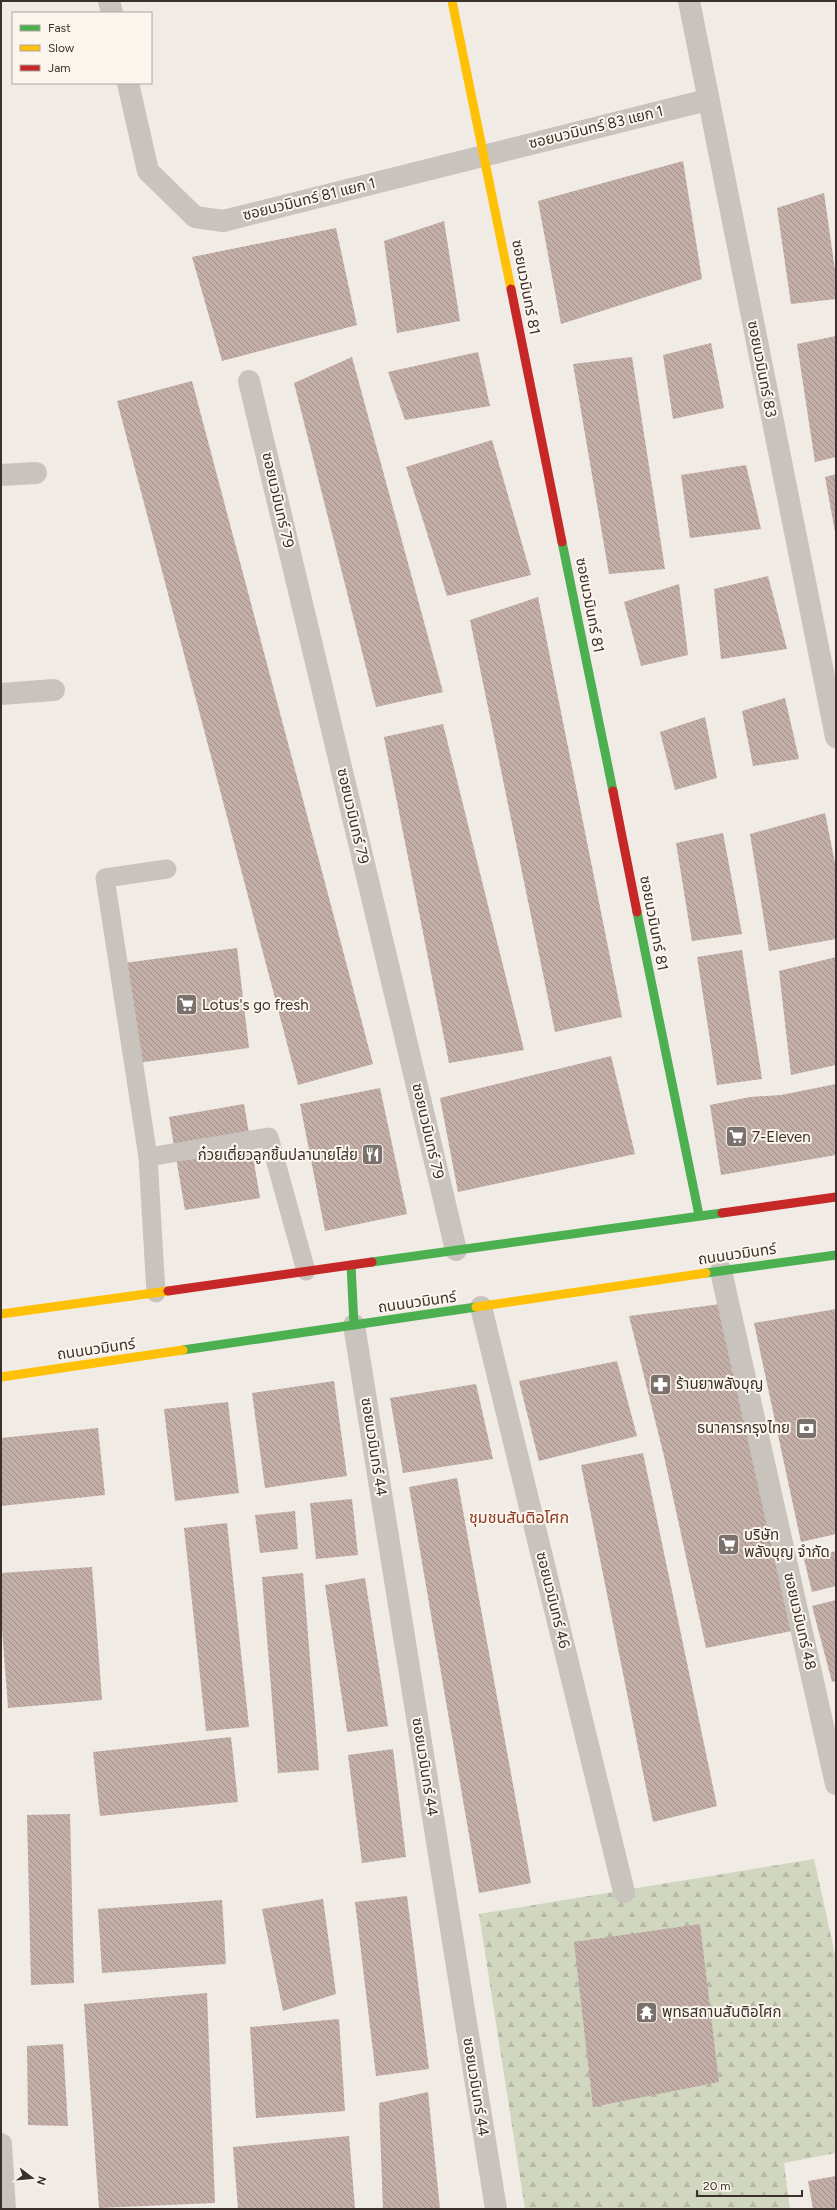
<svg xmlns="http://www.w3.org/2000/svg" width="837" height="2210" viewBox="0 0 837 2210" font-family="Figtree,'Noto Sans Thai',sans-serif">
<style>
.forest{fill:url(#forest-firs)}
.building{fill:url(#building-back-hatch)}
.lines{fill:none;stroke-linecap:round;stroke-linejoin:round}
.lane{stroke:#c9c3be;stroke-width:19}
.street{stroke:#c9c3be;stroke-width:22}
.fast{stroke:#4caf50;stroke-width:9}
.slow{stroke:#ffc107;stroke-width:9}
.jam{stroke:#c62828;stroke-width:9}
.labels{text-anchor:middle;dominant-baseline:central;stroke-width:4;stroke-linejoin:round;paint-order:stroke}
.street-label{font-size:15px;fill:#3b302b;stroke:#fbf5ee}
.poi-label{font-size:15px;fill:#3b302b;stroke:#fbf5ee;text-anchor:start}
.neighbourhood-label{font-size:16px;fill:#8c3b22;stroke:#fbf5ee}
</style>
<defs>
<pattern id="forest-firs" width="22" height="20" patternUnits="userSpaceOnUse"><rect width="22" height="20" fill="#d1d6bf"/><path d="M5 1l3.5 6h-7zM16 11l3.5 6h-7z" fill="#b4b8a4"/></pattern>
<pattern id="building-back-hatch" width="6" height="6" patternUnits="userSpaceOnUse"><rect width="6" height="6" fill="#c3afa7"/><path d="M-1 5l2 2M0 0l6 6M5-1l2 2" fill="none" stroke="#a08f88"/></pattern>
</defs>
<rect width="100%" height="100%" fill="#f0ebe5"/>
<polygon class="forest" points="814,1859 836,1959 836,2153 784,2163 790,2209 525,2209 479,1914"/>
<g class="building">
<polygon points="683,161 702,279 561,324 538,201"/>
<polygon points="824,193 836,277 836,299 791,304 777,208"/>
<polygon points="444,221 460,321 397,333 384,241"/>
<polygon points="336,228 357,325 222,361 192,257"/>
<polygon points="836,336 836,457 815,462 797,344"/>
<polygon points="711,343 724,408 673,419 663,355"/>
<polygon points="478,352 490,406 405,420 388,372"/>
<polygon points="352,357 443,692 376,707 294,383"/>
<polygon points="632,357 665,569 609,574 573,364"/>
<polygon points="192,381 373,1064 298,1085 117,401"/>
<polygon points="492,440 531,575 447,596 406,467"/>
<polygon points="746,465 761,529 690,538 681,475"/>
<polygon points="836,474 836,532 835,532 825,477"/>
<polygon points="768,576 787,649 721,659 714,589"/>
<polygon points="679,584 688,655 641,666 624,602"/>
<polygon points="538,597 622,1017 555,1032 470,620"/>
<polygon points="785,698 799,759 753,766 742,711"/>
<polygon points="705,717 717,778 675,790 660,732"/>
<polygon points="443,724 524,1050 449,1063 384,737"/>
<polygon points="825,813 836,868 836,939 769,951 750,834"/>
<polygon points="723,833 742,934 692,941 676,843"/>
<polygon points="237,948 249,1048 137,1063 124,963"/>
<polygon points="742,950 762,1079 717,1085 697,957"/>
<polygon points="836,957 836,1065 791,1075 779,971"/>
<polygon points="611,1056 635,1154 458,1192 440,1098"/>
<polygon points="836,1084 836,1155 721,1175 710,1105 750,1097 781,1095"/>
<polygon points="380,1088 407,1214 325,1231 300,1104"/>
<polygon points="244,1104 260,1198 185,1210 169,1117"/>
<polygon points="721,1304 792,1631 706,1648 664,1456 629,1316"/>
<polygon points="836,1309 836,1534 801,1542 754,1323"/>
<polygon points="617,1361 637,1436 539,1461 519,1381"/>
<polygon points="334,1381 347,1476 265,1488 252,1393"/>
<polygon points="476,1384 493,1459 403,1473 390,1398"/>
<polygon points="228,1402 239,1493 175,1501 164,1409"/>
<polygon points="98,1428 105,1495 1,1506 1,1438"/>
<polygon points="643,1453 717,1806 653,1822 581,1465"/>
<polygon points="457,1478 531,1883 479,1893 409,1487"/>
<polygon points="352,1499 358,1555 316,1559 310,1503"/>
<polygon points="295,1511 298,1549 260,1553 255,1515"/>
<polygon points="227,1523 249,1727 206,1731 184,1528"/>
<polygon points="836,1551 836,1586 812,1592 804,1559"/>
<polygon points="92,1567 102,1700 8,1708 1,1615 1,1573"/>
<polygon points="303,1573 319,1770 278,1773 262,1577"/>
<polygon points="365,1578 388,1726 347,1732 325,1585"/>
<polygon points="836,1600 836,1681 832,1682 812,1606"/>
<polygon points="231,1737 238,1802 100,1816 93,1752"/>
<polygon points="393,1749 406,1857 362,1863 348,1755"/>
<polygon points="70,1814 74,1983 31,1985 27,1815"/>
<polygon points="407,1896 429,2069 376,2076 355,1902"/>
<polygon points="323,1899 336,1994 283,2011 262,1909"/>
<polygon points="222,1900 226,1964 102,1973 98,1909"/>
<polygon points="700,1924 719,2082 593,2107 574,1942"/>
<polygon points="207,1993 215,2203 99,2208 84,2004"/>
<polygon points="339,2019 345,2111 256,2118 250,2027"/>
<polygon points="63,2044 68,2126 28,2125 27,2046"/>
<polygon points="428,2092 440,2209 383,2209 379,2103"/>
<polygon points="349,2136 355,2208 238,2209 233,2147"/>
<polygon points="836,2176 836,2209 813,2209 808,2181"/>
</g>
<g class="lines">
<g class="lane">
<polyline points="148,1157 105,878 167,869"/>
<polyline points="156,1293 148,1157 269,1137 306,1271"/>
</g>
<g class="street">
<polyline points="109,1 112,13"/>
<polyline points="689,1 836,737"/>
<polyline points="128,83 148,171 195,217 223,221 707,100"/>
<polyline points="249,381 456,1250"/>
<polyline points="1,475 36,473"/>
<polyline points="1,694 54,690"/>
<polyline points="721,1271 836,1784"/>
<polyline points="481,1307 624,1892"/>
<polyline points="354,1325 496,2209"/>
<polyline points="1,2144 5,2209"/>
</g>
<g class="fast">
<polyline points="562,542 613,791"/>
<polyline points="637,912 699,1215"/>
<polyline points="372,1262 722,1213"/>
<polyline points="351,1265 354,1325"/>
<polyline points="706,1273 836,1255"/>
<polyline points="183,1350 476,1307"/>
</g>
<g class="slow">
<polyline points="452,1 511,289"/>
<polyline points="476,1307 706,1273"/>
<polyline points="1,1314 168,1291"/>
<polyline points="1,1377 183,1350"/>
</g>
<g class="jam">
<polyline points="511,289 562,542"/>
<polyline points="613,791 637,912"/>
<polyline points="722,1213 836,1197"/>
<polyline points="168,1291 372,1262"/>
</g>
</g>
<defs>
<symbol id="supermarket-square" viewBox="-11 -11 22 22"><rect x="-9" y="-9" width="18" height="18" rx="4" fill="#7a716c" stroke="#fbf5ee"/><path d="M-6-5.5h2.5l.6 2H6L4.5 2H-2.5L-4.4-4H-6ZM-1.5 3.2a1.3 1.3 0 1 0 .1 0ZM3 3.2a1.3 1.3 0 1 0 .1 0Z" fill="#fff"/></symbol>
<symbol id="restaurant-square" viewBox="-11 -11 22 22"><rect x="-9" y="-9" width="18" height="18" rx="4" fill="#7a716c" stroke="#fbf5ee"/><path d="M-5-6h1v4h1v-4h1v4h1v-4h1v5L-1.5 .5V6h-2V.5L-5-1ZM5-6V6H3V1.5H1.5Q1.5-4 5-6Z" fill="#fff"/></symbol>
<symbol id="pharmacy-square" viewBox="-11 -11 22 22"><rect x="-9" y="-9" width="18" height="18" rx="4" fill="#7a716c" stroke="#fbf5ee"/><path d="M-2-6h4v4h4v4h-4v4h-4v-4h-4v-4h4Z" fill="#fff"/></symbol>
<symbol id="bank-square" viewBox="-11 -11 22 22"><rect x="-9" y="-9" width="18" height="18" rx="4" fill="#7a716c" stroke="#fbf5ee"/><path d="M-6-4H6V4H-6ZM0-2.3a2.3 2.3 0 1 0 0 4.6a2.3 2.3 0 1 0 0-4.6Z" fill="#fff"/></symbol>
<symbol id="temple-square" viewBox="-11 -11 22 22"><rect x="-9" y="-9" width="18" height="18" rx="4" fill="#7a716c" stroke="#fbf5ee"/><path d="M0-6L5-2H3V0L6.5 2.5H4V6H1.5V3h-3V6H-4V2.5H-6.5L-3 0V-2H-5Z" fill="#fff"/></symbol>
</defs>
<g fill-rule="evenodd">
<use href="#supermarket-square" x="174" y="992" width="25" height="25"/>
<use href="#supermarket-square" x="724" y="1124" width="25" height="25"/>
<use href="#restaurant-square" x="360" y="1142" width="25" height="25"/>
<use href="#pharmacy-square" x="648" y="1372" width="25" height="25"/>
<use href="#bank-square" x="794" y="1416" width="25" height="25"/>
<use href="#supermarket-square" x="716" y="1532" width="25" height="25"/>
<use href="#temple-square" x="634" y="2000" width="25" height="25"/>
</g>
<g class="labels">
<g class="street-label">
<text transform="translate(596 127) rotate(-14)">ซอยนวมินทร์ 83 แยก 1</text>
<text transform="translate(309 199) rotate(-14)">ซอยนวมินทร์ 81 แยก 1</text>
<text transform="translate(526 287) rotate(79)">ซอยนวมินทร์ 81</text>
<text transform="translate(762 369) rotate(79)">ซอยนวมินทร์ 83</text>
<text transform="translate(278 500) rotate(77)">ซอยนวมินทร์ 79</text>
<text transform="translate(590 605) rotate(79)">ซอยนวมินทร์ 81</text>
<text transform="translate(353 816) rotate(77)">ซอยนวมินทร์ 79</text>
<text transform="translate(654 923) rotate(79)">ซอยนวมินทร์ 81</text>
<text transform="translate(428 1131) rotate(77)">ซอยนวมินทร์ 79</text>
<text transform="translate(737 1254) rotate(-8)">ถนนนวมินทร์</text>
<text transform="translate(417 1302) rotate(-8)">ถนนนวมินทร์</text>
<text transform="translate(96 1349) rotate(-8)">ถนนนวมินทร์</text>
<text transform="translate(374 1447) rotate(81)">ซอยนวมินทร์ 44</text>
<text transform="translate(553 1600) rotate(76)">ซอยนวมินทร์ 46</text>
<text transform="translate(800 1621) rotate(77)">ซอยนวมินทร์ 48</text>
<text transform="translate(425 1767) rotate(81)">ซอยนวมินทร์ 44</text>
<text transform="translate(476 2087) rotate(81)">ซอยนวมินทร์ 44</text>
</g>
<g class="poi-label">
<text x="202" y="1005">Lotus's go fresh</text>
<text x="752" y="1137">7-Eleven</text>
<text x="358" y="1155" text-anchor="end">ก๋วยเตี๋ยวลูกชิ้นปลานายโส่ย</text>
<text x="676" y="1384">ร้านยาพลังบุญ</text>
<text x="790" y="1428" text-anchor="end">ธนาคารกรุงไทย</text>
<text x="744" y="1535">บริษัท<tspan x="744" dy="17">พลังบุญ จำกัด</tspan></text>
<text x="662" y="2012">พุทธสถานสันติอโศก</text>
</g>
<g class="neighbourhood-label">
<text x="519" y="1517">ชุมชนสันติอโศก</text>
</g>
</g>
<rect width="837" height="2210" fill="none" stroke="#3b302b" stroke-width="4"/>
<rect x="12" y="12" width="140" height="72" fill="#fbf5ee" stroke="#aea6a0"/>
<rect x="20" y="25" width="20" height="6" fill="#4caf50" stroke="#aea6a0"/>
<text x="48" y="32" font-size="12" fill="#3b302b">Fast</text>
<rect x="20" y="45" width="20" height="6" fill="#ffc107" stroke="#aea6a0"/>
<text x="48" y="52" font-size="12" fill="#3b302b">Slow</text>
<rect x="20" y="65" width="20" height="6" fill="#c62828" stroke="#aea6a0"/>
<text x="48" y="72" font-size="12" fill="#3b302b">Jam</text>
<g transform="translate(32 2178) rotate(106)" stroke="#fbf5ee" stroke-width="3" paint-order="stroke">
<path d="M0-3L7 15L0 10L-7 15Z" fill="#3b302b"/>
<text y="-6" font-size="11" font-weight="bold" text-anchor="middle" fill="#3b302b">N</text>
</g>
<path d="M697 2190v6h105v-6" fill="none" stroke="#3b302b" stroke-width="2"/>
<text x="703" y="2190" font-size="12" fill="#3b302b" stroke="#fbf5ee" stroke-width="3" paint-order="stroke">20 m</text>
</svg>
